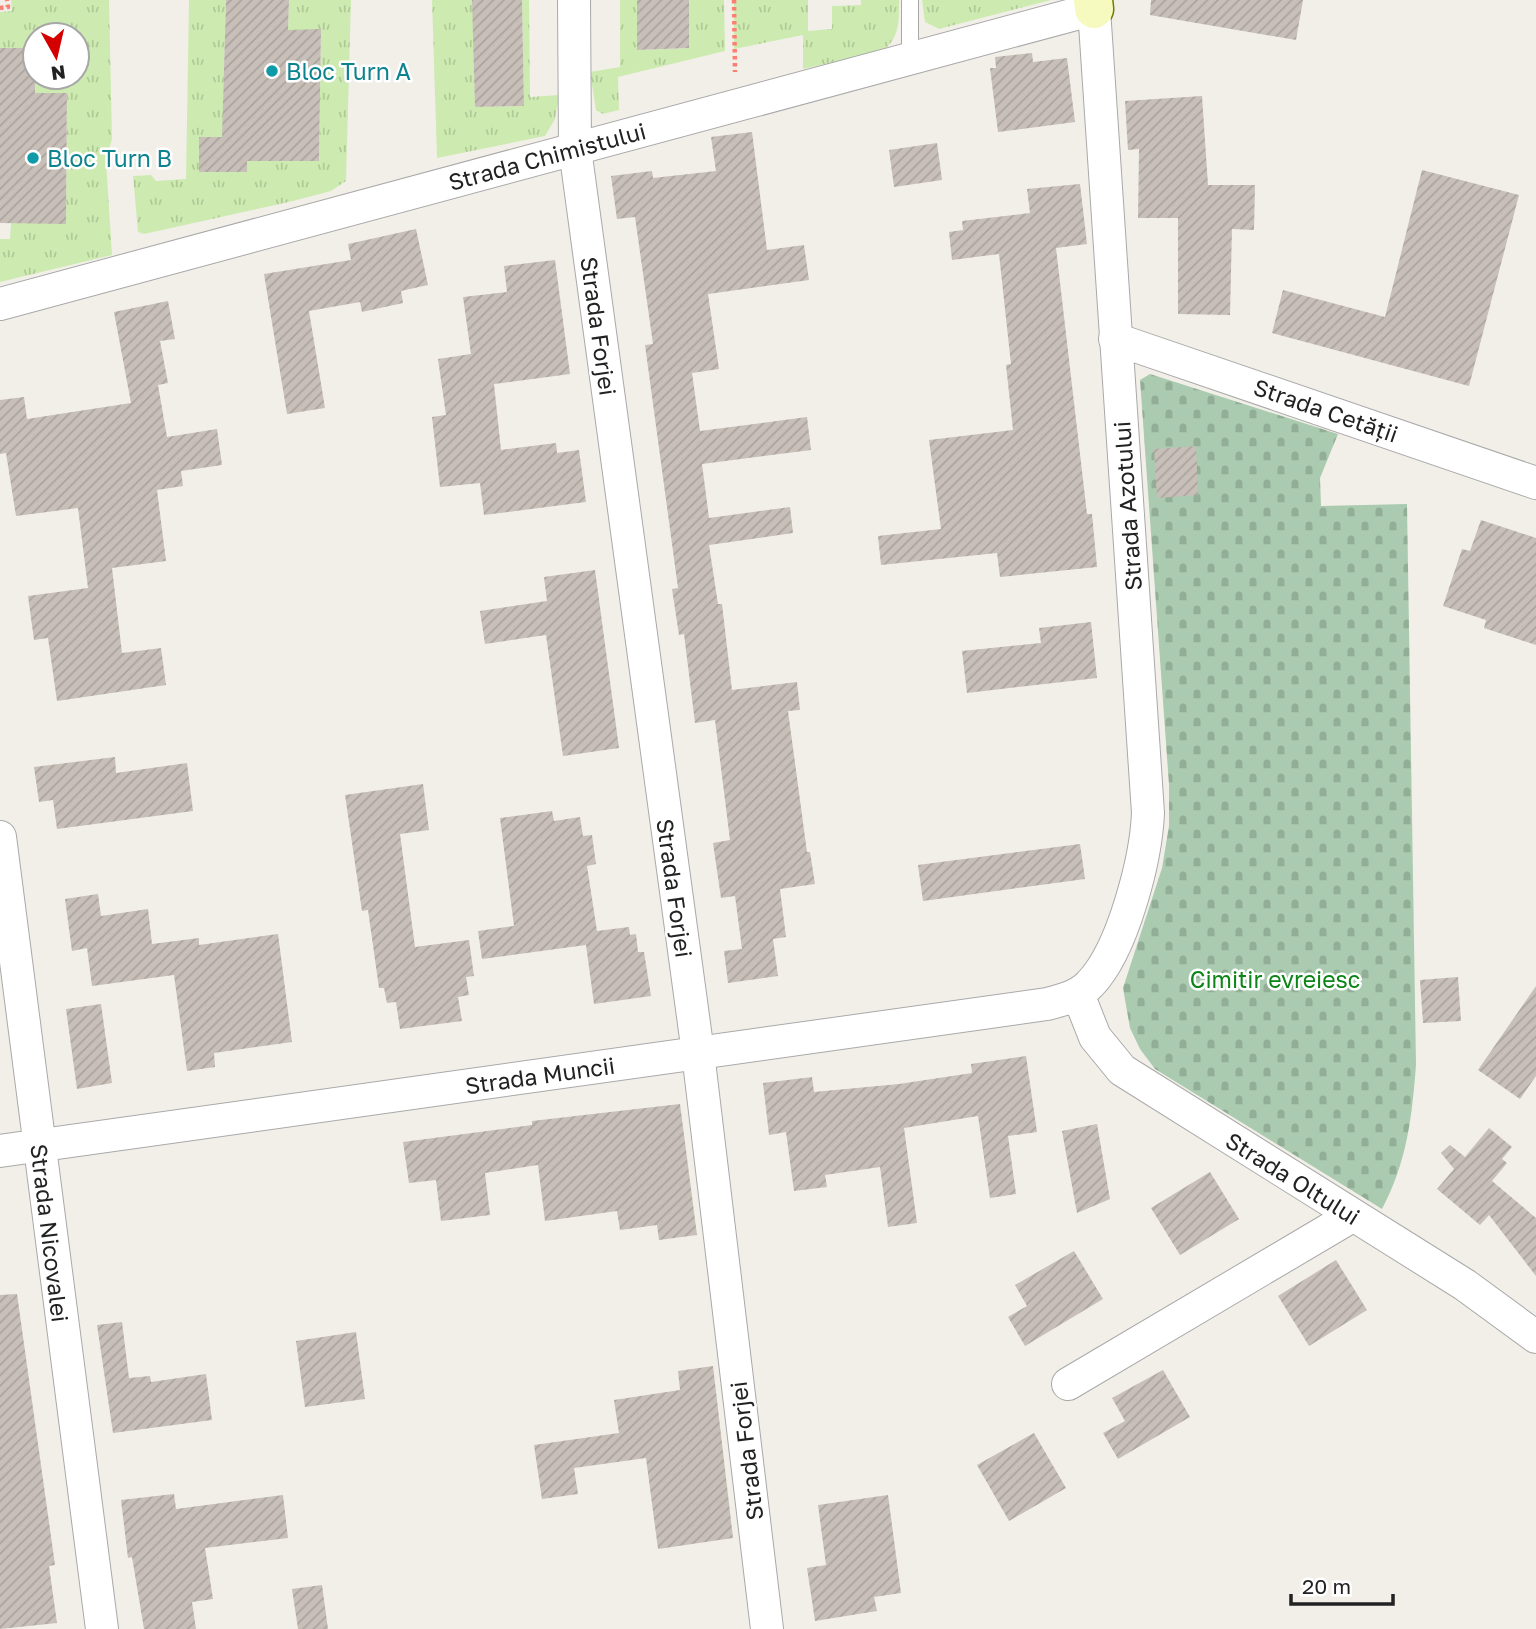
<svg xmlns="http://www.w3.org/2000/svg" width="1536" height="1629" viewBox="0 0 1536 1629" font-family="'Golos Text',sans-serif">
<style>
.grass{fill:url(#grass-tufts)}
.cemetery{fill:url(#cemetery-stones)}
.building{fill:url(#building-hatch)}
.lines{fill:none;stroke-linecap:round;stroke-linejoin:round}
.lane-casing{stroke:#a9a9a9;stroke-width:18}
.street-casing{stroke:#a9a9a9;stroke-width:34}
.secondary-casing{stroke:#707d05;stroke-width:41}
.path{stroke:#fa8072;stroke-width:4.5;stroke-dasharray:3.5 3.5;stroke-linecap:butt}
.lane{stroke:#fff;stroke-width:16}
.street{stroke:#fff;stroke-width:32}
.secondary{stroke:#f7fabf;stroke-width:38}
.culture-dot{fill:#0f9aa8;stroke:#fff;stroke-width:2.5}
.labels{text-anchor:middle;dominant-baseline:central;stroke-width:5;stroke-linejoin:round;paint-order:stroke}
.culture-label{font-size:23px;fill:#0d838f;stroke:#fff;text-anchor:start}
.street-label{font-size:23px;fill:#222;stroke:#fff}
.park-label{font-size:23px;fill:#0c8416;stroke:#fff}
</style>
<defs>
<pattern id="grass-tufts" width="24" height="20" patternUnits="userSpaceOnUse" patternTransform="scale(1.75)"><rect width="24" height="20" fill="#cdebb0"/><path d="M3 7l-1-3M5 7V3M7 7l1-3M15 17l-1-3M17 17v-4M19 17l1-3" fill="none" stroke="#b0c997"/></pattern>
<pattern id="cemetery-stones" width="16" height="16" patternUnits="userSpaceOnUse" patternTransform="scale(1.75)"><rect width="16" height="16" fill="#aacbaf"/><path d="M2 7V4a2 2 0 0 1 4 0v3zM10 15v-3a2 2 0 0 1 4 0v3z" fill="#92ae96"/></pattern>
<pattern id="building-hatch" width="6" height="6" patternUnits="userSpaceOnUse" patternTransform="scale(1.75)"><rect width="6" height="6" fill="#c7bfb8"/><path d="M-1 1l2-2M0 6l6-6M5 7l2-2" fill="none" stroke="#aba49e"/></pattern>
</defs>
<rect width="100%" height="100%" fill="#f2efe9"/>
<g class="grass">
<polygon points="11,0 109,0 112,139 106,161 112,255 0,282 0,239 10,239 11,223 66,223 67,94 35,93 35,77 77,77 77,35 35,35 35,48 0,48 0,12 12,11"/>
<polygon points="189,0 226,0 223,112 244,138 199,137 199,172 246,172 247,161 319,161 321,30 288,30 289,0 351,0 346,181 331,191 293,201 144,234 138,232 133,176 151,175 156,181 186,179"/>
<polygon points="432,0 473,0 475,107 524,106 522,0 529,0 530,97 559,95 555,119 545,136 437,158"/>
<polygon points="620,0 637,0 637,50 689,48 689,0 724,0 725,51 618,77 619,110 603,114 596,110 590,72 620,67"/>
<path d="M734,0H808V31L832,29V6L861,5V0H899C899,21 900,38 882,51L803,69V35L734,49Z"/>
<polygon points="922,0 1051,0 939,29 925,22"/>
</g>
<path class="cemetery" d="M1150,374L1338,434L1320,478L1321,506L1407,504L1416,1065C1412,1117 1407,1162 1382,1209L1155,1069L1140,1049L1130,1028L1123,988L1162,868L1169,826V785L1140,380Z"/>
<g class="building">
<polygon points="226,0 289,0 288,30 321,29 319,161 247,161 247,172 199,172 199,137 222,137"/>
<polygon points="472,0 522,0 524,106 475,107"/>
<polygon points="637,0 689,0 689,48 637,50"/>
<polygon points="1151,0 1303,0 1296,40 1150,15"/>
<polygon points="0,48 35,48 35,93 67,93 66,224 0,223"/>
<polygon points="1032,53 1033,62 1067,58 1075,122 998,132 990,68 996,68 995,57"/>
<polygon points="1202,96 1208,185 1255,185 1254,230 1232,229 1230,315 1178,314 1178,218 1138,218 1139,149 1128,150 1125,101"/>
<polygon points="752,132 767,250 804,245 809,280 708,294 719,369 692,373 700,431 807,417 811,450 702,464 709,518 790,507 793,533 709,545 718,604 722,604 732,690 797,682 800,710 788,711 807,852 810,852 815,884 780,889 786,937 773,939 778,976 728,983 724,951 742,949 735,896 721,898 713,843 730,840 715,720 695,723 684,634 679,635 672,589 678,588 645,345 653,344 635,217 617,219 611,176 652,171 653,178 716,171 711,137"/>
<polygon points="937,143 942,180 894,187 889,150"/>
<polygon points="1422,170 1519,195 1469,386 1272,333 1283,290 1385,317"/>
<polygon points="1080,184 1087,244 1056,248 1087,514 1092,514 1097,567 1000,577 997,553 881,565 878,536 941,529 929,440 1013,430 1006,365 1011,364 999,254 952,260 949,232 963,230 962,221 1030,213 1027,189"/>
<polygon points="416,229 428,285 401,291 403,303 362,312 360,302 309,311 325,408 287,414 264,274 351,260 348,244"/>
<polygon points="555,260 570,374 494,384 501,450 556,443 557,453 579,450 586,502 484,515 480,483 440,487 432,417 446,415 438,359 471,354 463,297 507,292 504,266"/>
<polygon points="168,301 175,339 160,341 168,383 158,385 167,437 217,429 222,465 181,471 183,486 157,490 166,561 112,568 122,653 161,648 166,685 57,701 48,638 34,640 28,596 88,588 78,508 16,516 6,453 0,454 0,400 24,397 27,419 131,403 114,312"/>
<polygon points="1196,446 1198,495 1157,498 1154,449"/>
<polygon points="1481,520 1536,538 1536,645 1484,628 1486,620 1443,606 1462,549 1470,551"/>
<polygon points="595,570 619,748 563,756 546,635 485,644 480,611 547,601 544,577"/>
<polygon points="1091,622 1097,678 967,693 962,651 1041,643 1039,628"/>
<polygon points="115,757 116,773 187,763 193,811 57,829 53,800 39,802 34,767"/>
<polygon points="423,784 429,830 400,834 415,947 469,940 474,976 466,977 469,995 458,997 462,1021 400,1029 396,1002 387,1003 384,988 379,988 368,910 362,911 345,795"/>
<polygon points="552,811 554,821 580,817 583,836 592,835 596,864 587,866 597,931 629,927 630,935 636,934 638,952 644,952 651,996 594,1004 586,945 482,959 478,931 514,926 500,818"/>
<polygon points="1080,844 1085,879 923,901 918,865"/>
<polygon points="98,894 101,916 148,909 152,944 199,938 199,945 278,934 292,1042 214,1053 215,1067 187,1071 174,975 92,986 87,948 72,951 65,899"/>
<polygon points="1458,977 1461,1021 1423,1023 1420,980"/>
<polygon points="1536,986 1536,1076 1520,1099 1478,1070"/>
<polygon points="101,1004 112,1083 77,1089 66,1009"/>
<polygon points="1026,1056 1037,1132 1008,1136 1016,1194 990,1198 978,1116 904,1128 917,1223 888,1227 880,1167 825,1175 827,1187 794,1191 786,1132 769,1135 763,1083 812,1077 814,1092 899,1084 972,1073 971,1064"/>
<polygon points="680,1104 697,1235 659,1240 657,1225 620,1230 617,1211 545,1221 538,1165 485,1173 490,1215 441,1221 436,1180 409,1183 403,1142 532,1125 532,1121"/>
<polygon points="1097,1124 1110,1199 1077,1213 1062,1131"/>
<polygon points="1489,1128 1512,1147 1502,1159 1507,1163 1492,1181 1536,1218 1536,1276 1489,1215 1480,1225 1437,1189 1454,1169 1441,1153 1450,1145 1465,1157"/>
<polygon points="1210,1172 1239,1219 1180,1255 1151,1208"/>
<polygon points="1074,1251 1103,1299 1025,1346 1008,1317 1027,1306 1015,1285"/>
<polygon points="1336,1260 1367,1310 1309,1346 1278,1296"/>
<polygon points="17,1294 55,1565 49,1566 57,1623 0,1629 0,1295"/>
<polygon points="122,1322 129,1378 150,1376 151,1382 206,1374 212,1420 113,1433 97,1325"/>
<polygon points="356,1332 365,1399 305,1407 296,1341"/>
<polygon points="713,1366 733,1538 658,1549 646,1458 574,1468 578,1494 542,1499 534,1445 619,1433 614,1400 680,1390 678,1371"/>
<polygon points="1163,1370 1190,1417 1118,1459 1103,1433 1125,1421 1112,1398"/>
<polygon points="1034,1433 1066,1488 1009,1521 977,1465"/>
<polygon points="174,1494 176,1509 283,1495 288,1538 205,1548 213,1599 192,1602 196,1629 144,1629 132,1557 128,1558 121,1500"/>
<polygon points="888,1495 901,1593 874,1597 877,1611 815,1621 807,1568 826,1565 818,1505"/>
<polygon points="322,1585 328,1629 298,1629 292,1589"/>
</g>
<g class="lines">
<defs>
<polyline id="lane" points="910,0 910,58"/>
<g id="street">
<polyline points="574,0 575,149 698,1053 767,1629"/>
<path d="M0,304L1094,9L1148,813C1146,859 1123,950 1090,984C1079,996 1063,1000 1047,1004L0,1151"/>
<polyline points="1115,339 1536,483"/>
<polyline points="0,837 102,1629"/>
<polyline points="1078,994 1095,1037 1122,1070 1465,1285 1536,1337"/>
<polyline points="1068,1384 1352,1216"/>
</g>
<polyline id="secondary" points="1093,0 1094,9"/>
</defs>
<use href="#lane" class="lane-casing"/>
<use href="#street" class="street-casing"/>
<use href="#secondary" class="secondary-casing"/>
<g class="path">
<polyline points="734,0 735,72"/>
<polyline points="0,8 8,7 7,0"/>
</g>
<use href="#lane" class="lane"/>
<use href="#street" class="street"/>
<use href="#secondary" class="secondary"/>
</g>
<g class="culture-dot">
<circle cx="272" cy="71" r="7"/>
<circle cx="33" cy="158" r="7"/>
</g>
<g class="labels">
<g class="culture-label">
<text x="286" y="71">Bloc Turn A</text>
<text x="47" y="158">Bloc Turn B</text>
</g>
<g class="street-label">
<text transform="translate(547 156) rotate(-15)">Strada Chimistului</text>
<text transform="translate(599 326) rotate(82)">Strada Forjei</text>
<text transform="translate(1326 410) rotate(19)">Strada Cetății</text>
<text transform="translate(1127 506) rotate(-94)">Strada Azotului</text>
<text transform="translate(675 888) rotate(82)">Strada Forjei</text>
<text transform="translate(540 1075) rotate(-8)">Strada Muncii</text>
<text transform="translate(1293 1178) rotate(32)">Strada Oltului</text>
<text transform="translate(50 1233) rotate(83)">Strada Nicovalei</text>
<text transform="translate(746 1451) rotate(-97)">Strada Forjei</text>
</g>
<g class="park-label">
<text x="1275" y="979">Cimitir evreiesc</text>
</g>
</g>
<g transform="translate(56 56) rotate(172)"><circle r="33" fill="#ffffff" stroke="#a7a7a7" stroke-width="2"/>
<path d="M0-5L12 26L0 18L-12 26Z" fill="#d40000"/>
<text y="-10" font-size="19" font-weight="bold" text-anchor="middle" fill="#222222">N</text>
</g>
<path d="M1291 1594v10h102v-10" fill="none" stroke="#222222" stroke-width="3.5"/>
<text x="1302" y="1594" font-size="21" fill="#222222" stroke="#ffffff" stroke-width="5" paint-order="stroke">20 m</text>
</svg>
